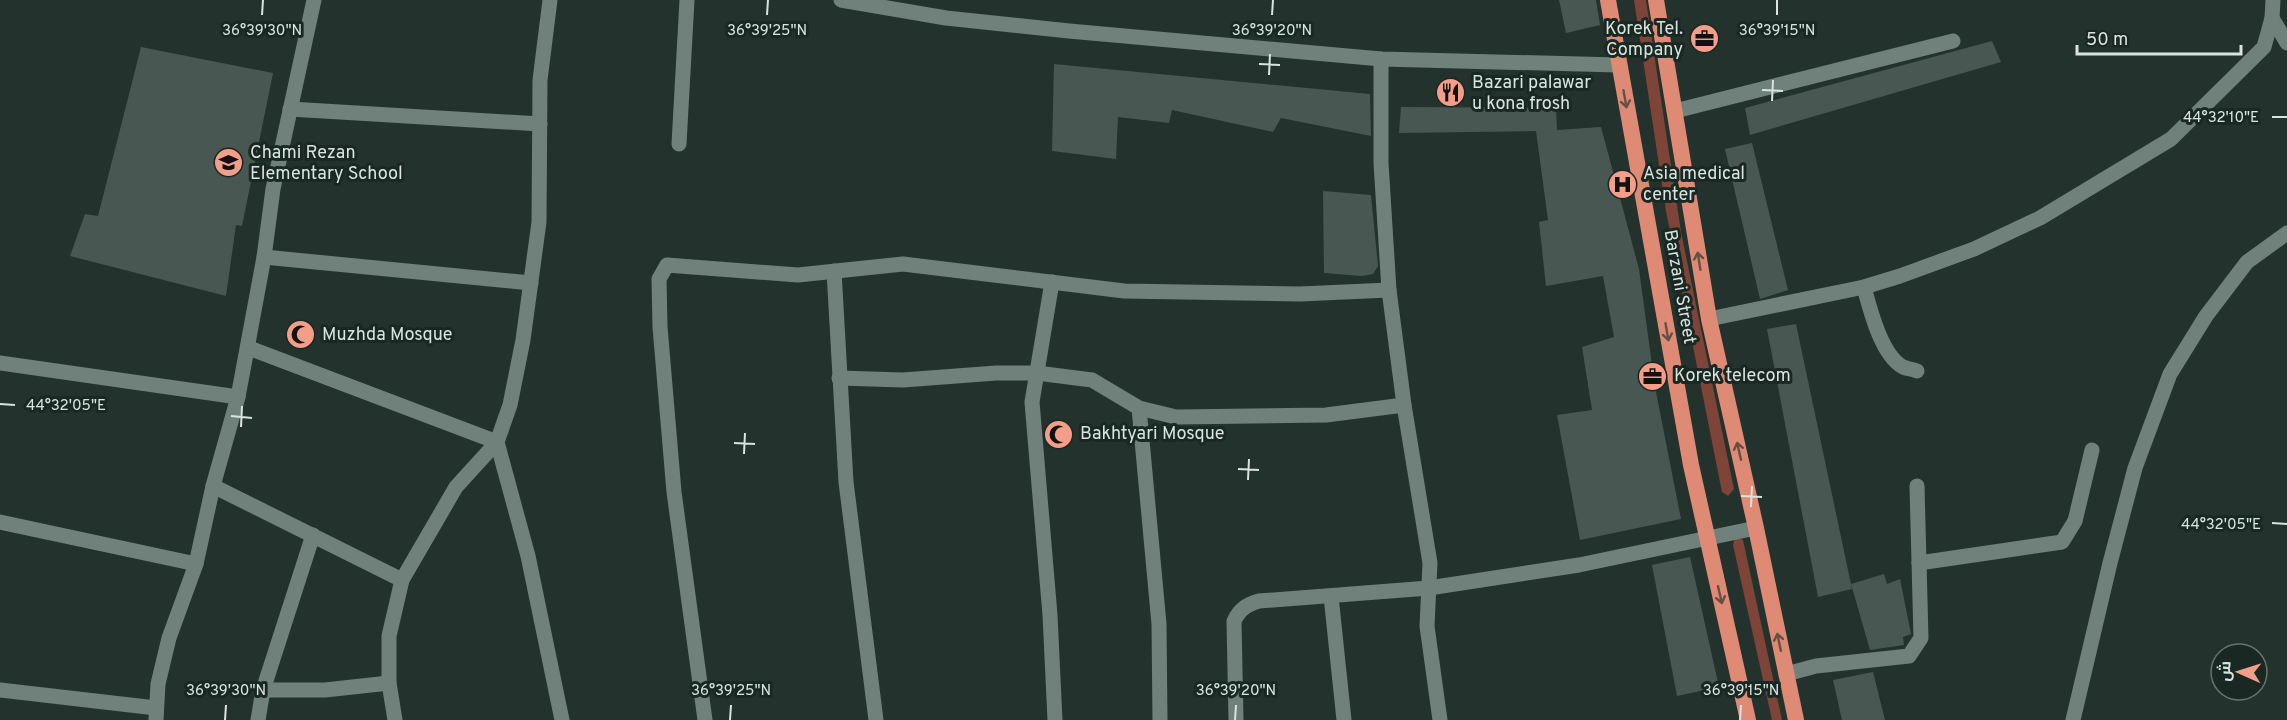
<svg xmlns="http://www.w3.org/2000/svg" width="2287" height="720" viewBox="0 0 2287 720" font-family="Overpass,Cairo,sans-serif">
<style>
.green{fill:#7d4437}
.building{fill:#485751}
.lines{fill:none;stroke-linecap:round;stroke-linejoin:round}
.minor{stroke:#70807a;stroke-width:15}
.tertiary{stroke:#70807a;stroke-width:15}
.trunk{stroke:#de8a75;stroke-width:16}
.oneway{stroke:#684f44}
.ticks{fill:none;stroke:#dae3e0;stroke-width:2}
.labels{text-anchor:middle;dominant-baseline:central;stroke-width:6;stroke-linejoin:round;paint-order:stroke}
.poi-label{font-size:18px;fill:#dae3e0;stroke:#1a2823;text-anchor:start}
.street-label{font-size:18px;fill:#dae3e0;stroke:#1a2823}
.ticks-label{font-size:15px;text-anchor:middle;fill:#dae3e0;stroke:#1a2823;stroke-width:6;stroke-linejoin:round;paint-order:stroke}
</style>
<rect width="100%" height="100%" fill="#24322d"/>
<g class="green">
<polygon points="1634,0 1646,0 1681,232 1734,489 1728,496 1722,492 1666,211"/>
<polygon points="1735,537 1743,540 1782,720 1772,720 1733,545"/>
</g>
<g class="building">
<polygon points="1559,0 1596,0 1600,25 1566,33"/>
<polygon points="1992,41 2001,62 1750,135 1745,108"/>
<polygon points="141,47 273,73 242,226 236,225 226,296 70,256 85,214 98,216"/>
<polygon points="1054,64 1370,94 1371,136 1281,118 1273,132 1172,110 1169,123 1118,117 1116,159 1052,151"/>
<polygon points="1401,107 1556,108 1557,130 1601,127 1639,269 1655,387 1681,519 1580,540 1557,415 1592,410 1582,347 1614,337 1603,276 1546,286 1539,222 1548,220 1536,131 1399,133"/>
<polygon points="1752,143 1788,290 1760,299 1725,149"/>
<polygon points="1323,191 1371,195 1378,266 1373,274 1362,276 1324,273"/>
<polygon points="1796,324 1852,589 1818,597 1767,329"/>
<polygon points="1690,557 1719,687 1677,696 1652,565"/>
<polygon points="1884,574 1887,584 1900,579 1911,634 1903,637 1904,645 1870,650 1851,584"/>
<polygon points="1873,672 1885,720 1842,720 1833,680"/>
</g>
<g class="lines">
<g class="minor">
<polyline points="2272,18 2287,43"/>
<polyline points="1381,59 1381,163 1389,290 1404,405 1430,563 1427,626 1440,720"/>
<polyline points="290,109 540,124"/>
<polyline points="1675,111 1953,41"/>
<polyline points="679,144 687,0"/>
<polyline points="264,257 531,283"/>
<polyline points="834,271 846,482 876,720"/>
<polyline points="1052,282 1032,402 1050,615 1055,720"/>
<path d="M1864,287C1870,309 1881,355 1903,367C1907,369 1913,369 1917,371"/>
<polyline points="1709,319 1864,287 1900,276 1974,249 2040,218 2171,139 2264,47 2272,18 2273,0"/>
<polyline points="249,348 497,442 528,556 562,720"/>
<polyline points="0,363 238,397"/>
<polyline points="839,378 903,380 996,373 1037,373 1092,380 1139,408 1176,417 1326,415 1404,405"/>
<polyline points="1139,408 1159,624 1160,720"/>
<polyline points="213,486 402,580"/>
<polyline points="0,522 196,564"/>
<polyline points="1919,563 2062,542 2075,521 2092,450"/>
<polyline points="1331,596 1344,720"/>
<polyline points="1786,674 1816,666 1909,656 1921,638 1917,486"/>
<polyline points="0,690 156,708"/>
<polyline points="263,690 325,690 389,683"/>
<polyline points="156,720 158,684 169,638 196,564 213,486 238,397 264,257 273,189 314,0"/>
<polyline points="258,720 263,690 313,535"/>
<polyline points="395,720 389,683 389,636 402,580 456,487 497,442 510,405 523,340 539,222 540,80 550,0"/>
<polyline points="705,720 674,492 660,327 659,279 667,265 798,275 903,264 1124,291 1300,294 1389,290"/>
<path d="M1236,720L1234,621C1240,609 1246,605 1259,601L1429,588L1579,565L1756,528"/>
<polyline points="2073,720 2110,563 2135,468 2170,374 2206,316 2247,262 2287,233"/>
</g>
<polyline class="tertiary" points="841,0 946,18 1069,31 1381,59 1618,65"/>
<g class="trunk">
<polyline points="1608,0 1691,465 1748,720"/>
<polyline points="1656,0 1709,319 1756,528 1796,720"/>
</g>
</g>
<defs><path id="oneway-shaft" d="M-6 0H5M1.5-3L5.5 0L1.5 3" fill="none" stroke-width="1.6" stroke-linecap="round" stroke-linejoin="round" transform="scale(1.5)"/></defs>
<g class="oneway">
<use href="#oneway-shaft" transform="translate(1625 99) rotate(80)"/>
<use href="#oneway-shaft" transform="translate(1699 261) rotate(-99)"/>
<use href="#oneway-shaft" transform="translate(1667 332) rotate(80)"/>
<use href="#oneway-shaft" transform="translate(1739 451) rotate(-103)"/>
<use href="#oneway-shaft" transform="translate(1720 595) rotate(77)"/>
<use href="#oneway-shaft" transform="translate(1779 642) rotate(-102)"/>
</g>
<path class="ticks" d="M262,15L263,0M767,15L768,0M1272,15L1273,0M1777,15V0M1259,64L1280,65M1269,75L1270,54M1762,90L1783,91M1772,101L1773,80M2272,117H2287M0,404L15,405M231,416L252,418M241,427L242,406M734,443L755,444M744,454L745,433M1238,469L1259,470M1248,480L1249,459M1741,496L1762,497M1751,507L1752,486M2272,523L2287,524M225,720L226,705M730,720L731,705M1235,720L1236,705M1740,720L1741,705"/>
<defs>
<symbol id="office-disc" viewBox="-11 -11 22 22"><circle r="9.5" fill="#f49e8a" stroke="#1a2823"/><path d="M-6-3h4V-5.5h4V-3h4V5H-6ZM-1-4.5V-3h2v-1.5ZM-6 0V1H6V0Z" fill="#111"/></symbol>
<symbol id="restaurant-disc" viewBox="-11 -11 22 22"><circle r="9.5" fill="#f49e8a" stroke="#1a2823"/><path d="M-5-6h1v4h1v-4h1v4h1v-4h1v5L-1.5 .5V6h-2V.5L-5-1ZM5-6V6H3V1.5H1.5Q1.5-4 5-6Z" fill="#111"/></symbol>
<symbol id="school-disc" viewBox="-11 -11 22 22"><circle r="9.5" fill="#f49e8a" stroke="#1a2823"/><path d="M0-5L7-2L0 1L-7-2ZM-4 1L0 2.5L4 1V4Q0 6-4 4Z" fill="#111"/></symbol>
<symbol id="hospital-disc" viewBox="-11 -11 22 22"><circle r="9.5" fill="#f49e8a" stroke="#1a2823"/><path d="M-5-5h3v3.5h4V-5h3V5h-3V1.5h-4V5h-3Z" fill="#111"/></symbol>
<symbol id="mosque-disc" viewBox="-11 -11 22 22"><circle r="9.5" fill="#f49e8a" stroke="#1a2823"/><path d="M3.5-4.9A6 6 0 1 0 3.5 4.9A5 5 0 1 1 3.5-4.9Z" fill="#111"/></symbol>
</defs>
<g fill-rule="evenodd">
<use href="#office-disc" x="1688" y="22" width="33" height="33"/>
<use href="#restaurant-disc" x="1434" y="76" width="33" height="33"/>
<use href="#school-disc" x="212" y="146" width="33" height="33"/>
<use href="#hospital-disc" x="1606" y="168" width="33" height="33"/>
<use href="#mosque-disc" x="284" y="318" width="33" height="33"/>
<use href="#office-disc" x="1636" y="360" width="33" height="33"/>
<use href="#mosque-disc" x="1042" y="418" width="33" height="33"/>
</g>
<g class="labels">
<g class="poi-label">
<text x="1683" y="29" text-anchor="end">Korek Tel.<tspan x="1683" dy="21">Company</tspan></text>
<text x="1472" y="83">Bazari palawar<tspan x="1472" dy="21">u kona frosh</tspan></text>
<text x="250" y="153">Chami Rezan<tspan x="250" dy="21">Elementary School</tspan></text>
<text x="1643" y="174">Asia medical<tspan x="1643" dy="21">center</tspan></text>
<text x="322" y="335">Muzhda Mosque</text>
<text x="1674" y="376">Korek telecom</text>
<text x="1080" y="434">Bakhtyari Mosque</text>
</g>
<g class="street-label">
<text transform="translate(1679 287) rotate(80)">Barzani Street</text>
</g>
</g>
<g class="ticks-label">
<text x="262" y="35">36°39'30"N</text>
<text x="767" y="35">36°39'25"N</text>
<text x="1272" y="35">36°39'20"N</text>
<text x="1777" y="35">36°39'15"N</text>
<text x="2221" y="122">44°32'10"E</text>
<text x="66" y="410">44°32'05"E</text>
<text x="2221" y="529">44°32'05"E</text>
<text x="226" y="695">36°39'30"N</text>
<text x="731" y="695">36°39'25"N</text>
<text x="1236" y="695">36°39'20"N</text>
<text x="1741" y="695">36°39'15"N</text>
</g>
<g transform="translate(2239 672) rotate(273)"><circle r="28" fill="#1a2823" stroke="#67736f" stroke-width="1.5"/>
<path d="M0-4.5L10 22L0 15L-10 22Z" fill="#f49e8a"/>
<text y="-9" font-size="16" font-weight="bold" text-anchor="middle" fill="#dae3e0">ش</text>
</g>
<path d="M2077 45v9h164v-9" fill="none" stroke="#dae3e0" stroke-width="3"/>
<text x="2086" y="45" font-size="18" fill="#dae3e0" stroke="#1a2823" stroke-width="4.5" paint-order="stroke">50 m</text>
</svg>
